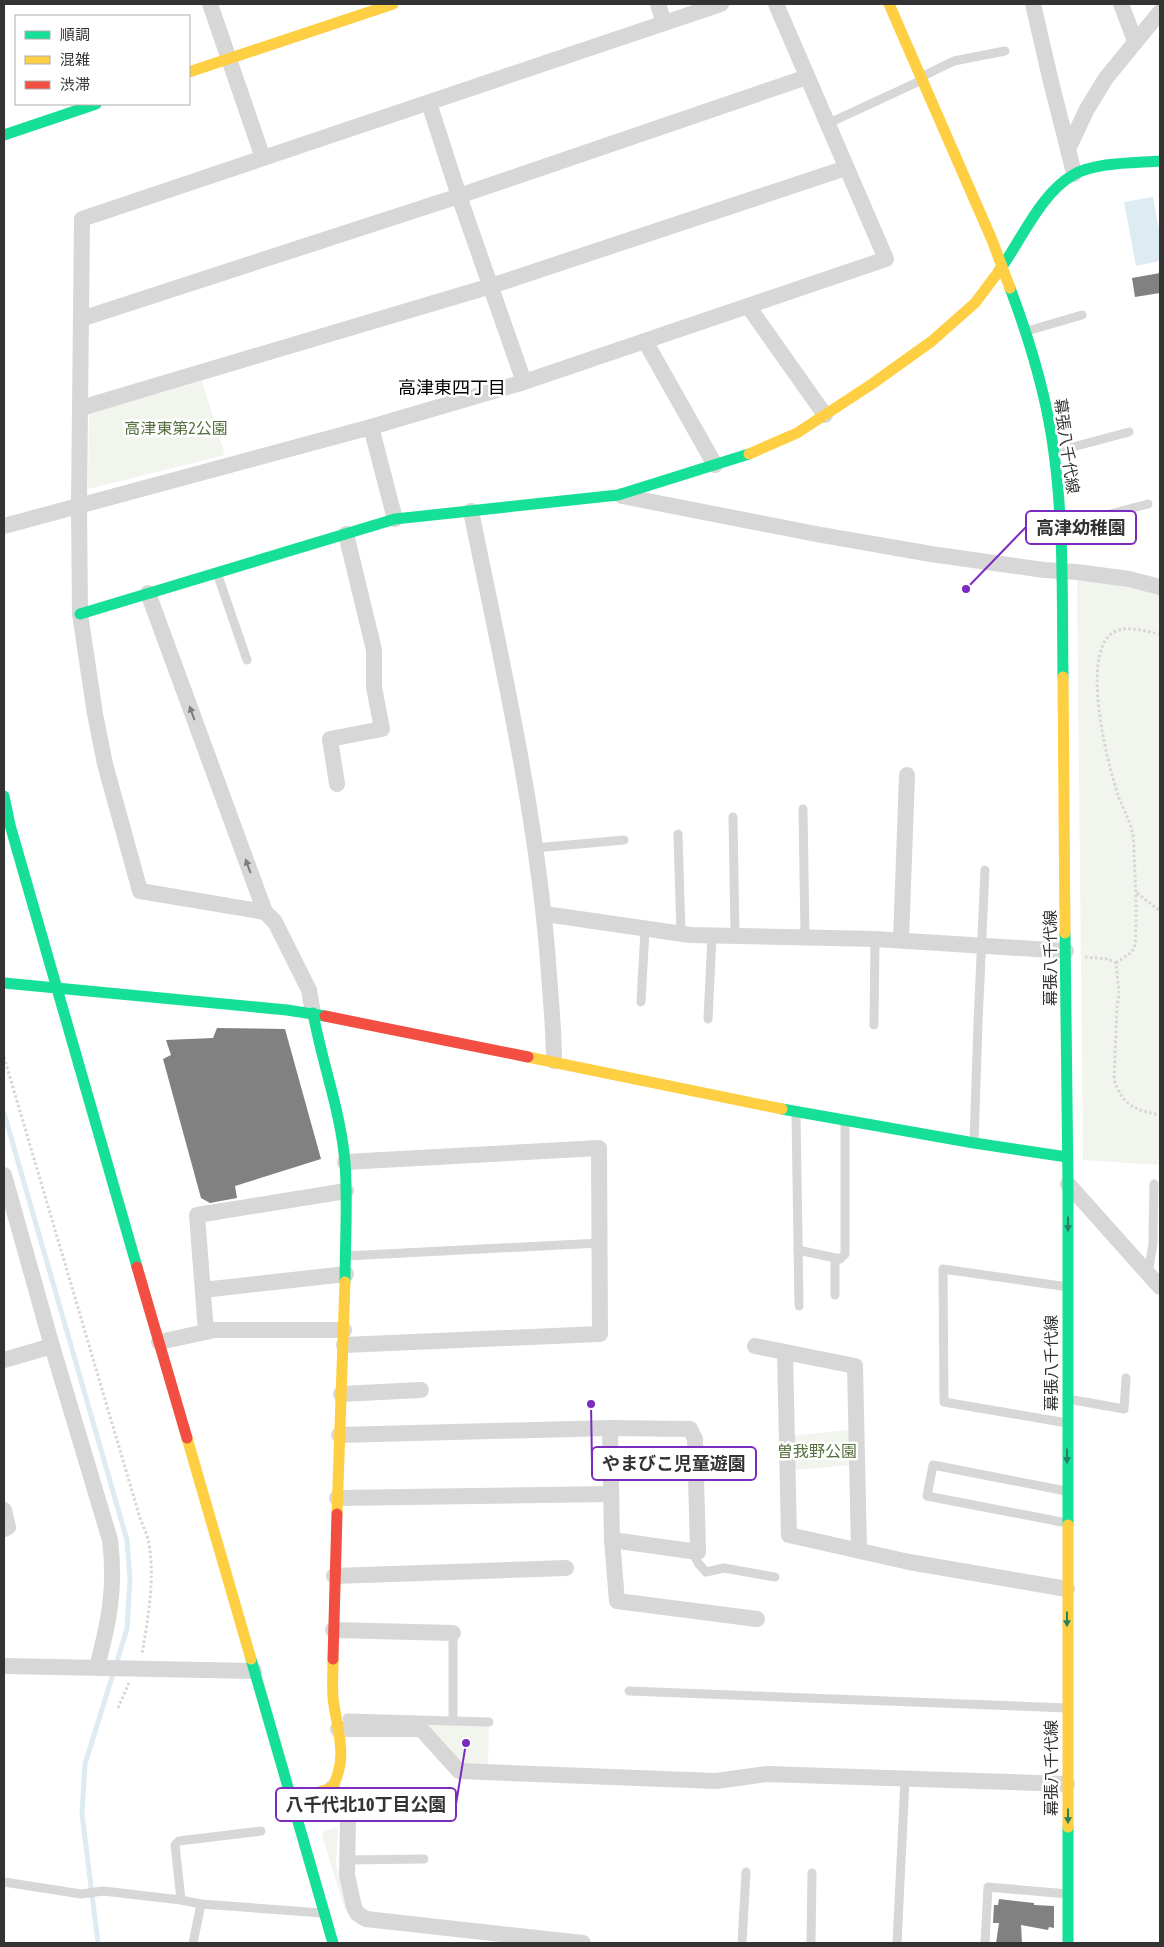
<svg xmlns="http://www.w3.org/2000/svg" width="1164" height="1947" viewBox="0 0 1164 1947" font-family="'Asap Condensed','Noto Sans JP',sans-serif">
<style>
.green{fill:#f1f5ed}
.water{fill:#ddebf3}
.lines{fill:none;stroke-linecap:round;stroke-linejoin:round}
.stream{stroke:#ddebf3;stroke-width:5}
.building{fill:#818181}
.path{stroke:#d6d6d6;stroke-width:3;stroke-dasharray:2.5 2.5;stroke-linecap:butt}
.lane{stroke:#d7d7d7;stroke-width:9}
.street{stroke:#d7d7d7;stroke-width:16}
.fast{stroke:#16e098;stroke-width:11}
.slow{stroke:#ffcf43;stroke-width:11}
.jam{stroke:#f24e42;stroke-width:11}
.oneway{fill:#7d7d7d}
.oneway2{fill:#268160}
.labels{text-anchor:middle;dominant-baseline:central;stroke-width:5;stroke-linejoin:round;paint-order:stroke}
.park-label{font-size:16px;fill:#56703f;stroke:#fff}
.street-label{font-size:16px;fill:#333;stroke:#fff}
.neighbourhood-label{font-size:18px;fill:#000;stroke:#fff}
.leader{fill:none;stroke:#7b2cbf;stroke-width:2}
.callout-dot{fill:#7b2cbf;stroke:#fff;stroke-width:2}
.callout{fill:#fff;stroke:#7b2cbf;stroke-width:2}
.callout-label{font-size:18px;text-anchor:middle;font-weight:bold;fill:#333}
</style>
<rect width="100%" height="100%" fill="#fff"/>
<g class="green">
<polygon points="202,381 225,455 88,489 89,414"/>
<polygon points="1077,578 1127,585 1160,593 1160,1165 1083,1160"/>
<polygon points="849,1430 852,1465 794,1470 791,1436"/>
<polygon points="423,1720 489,1722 488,1765 461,1764"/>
<polygon points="334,1828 338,1830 338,1832 336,1863 346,1906 364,1927 352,1920 344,1907 322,1835 325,1831"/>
</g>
<polygon class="water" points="1153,197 1160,236 1160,261 1136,266 1124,202"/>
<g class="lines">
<polyline class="stream" points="4,1113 127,1540 130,1579 127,1629 85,1764 82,1814 98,1943"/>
</g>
<g class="building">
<polygon points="1160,273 1160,293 1135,297 1132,278"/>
<polygon points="217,1028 285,1029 321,1159 235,1186 237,1198 210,1203 201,1198 163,1059 171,1055 166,1040 213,1038"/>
<polygon points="999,1899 1034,1903 1034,1905 1054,1906 1054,1928 1049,1927 1048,1930 1021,1925 1022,1943 996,1943 999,1923 993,1923 994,1905 998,1905"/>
</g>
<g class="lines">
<g class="path">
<polyline points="1137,893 1160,911"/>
<path d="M1085,957L1108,959L1116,963L1119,993L1117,1007L1114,1079C1122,1106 1136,1110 1160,1115"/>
<path d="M1116,963L1132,952L1135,945C1137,916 1136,887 1134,857C1134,849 1134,839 1132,831C1129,818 1122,807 1118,795C1108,766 1076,641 1119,630C1131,626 1148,632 1160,634"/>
<path d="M4,1057L140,1518C143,1527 148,1535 149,1544C155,1579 148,1619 142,1654"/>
<polyline points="118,1708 129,1683"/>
</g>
<g class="lane">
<polyline points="921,77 954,61 1005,51"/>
<polyline points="827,124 922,80"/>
<polyline points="1027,331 1082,315"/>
<polyline points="1054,452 1129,432"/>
<polyline points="1061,527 1148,504"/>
<polyline points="217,573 247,660"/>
<polyline points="803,809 805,938"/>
<polyline points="733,817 735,936"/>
<polyline points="678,834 681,934"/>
<polyline points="535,848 624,840"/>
<polyline points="641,1002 645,930"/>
<polyline points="708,1019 712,936"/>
<polyline points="874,1025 875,939"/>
<polyline points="796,1114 799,1306"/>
<polyline points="974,1142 978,1023 985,870"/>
<polyline points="798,1250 840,1259 845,1254 845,1122"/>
<polyline points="346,1256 600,1243"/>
<polyline points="835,1258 835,1295"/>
<polyline points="1148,1273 1153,1244 1154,1184"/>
<polyline points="1068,1399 1124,1409 1126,1378"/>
<polyline points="1067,1423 944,1402 943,1269 1068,1287"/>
<polyline points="696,1458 724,1458"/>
<polyline points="1066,1491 933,1465 927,1496 1067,1523"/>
<polyline points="693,1552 698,1563 706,1572 724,1568 775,1577"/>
<polyline points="629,1691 1067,1708"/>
<polyline points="347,1718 489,1722"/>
<polyline points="453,1721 453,1633"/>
<polyline points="346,1860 424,1859"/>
<polyline points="4,1882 81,1894 103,1891 181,1900 201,1904 322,1913"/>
<polyline points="181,1900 175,1845 179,1841 261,1831"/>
<polyline points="193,1943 201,1904"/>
<polyline points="742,1943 746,1872"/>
<polyline points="811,1943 812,1873"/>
<polyline points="897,1943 905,1780"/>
<polyline points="985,1943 988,1887 1068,1894"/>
</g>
<g class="street">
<polyline points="210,4 263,158"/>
<polyline points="658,4 664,23"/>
<polyline points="1033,4 1051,82 1068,149"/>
<polyline points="1121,4 1135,41"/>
<polyline points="429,103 459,196 524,382"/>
<polyline points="1074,174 1068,149 1087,109 1106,78 1160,12"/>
<polyline points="748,306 825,415"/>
<polyline points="81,319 459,196 807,77"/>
<polyline points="645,341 715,465"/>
<polyline points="81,408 491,286 846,168"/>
<polyline points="371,427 395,519"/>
<polyline points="622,496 816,534 931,554 1044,570 1077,572 1129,579 1160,587"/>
<path d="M471,511C502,664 538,818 549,974C551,1003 554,1032 554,1061"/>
<polyline points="4,526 371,427 524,382 886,259 776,4"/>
<polyline points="148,593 265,912 275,922 309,990 313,1013"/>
<polyline points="337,784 330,739 382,729 374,687 374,650 346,534"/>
<polyline points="265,912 140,891 105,764 95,714 80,614 79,505 82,219 721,4"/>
<polyline points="545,914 690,935 875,939 1066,951"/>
<polyline points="901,940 907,775"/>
<path d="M4,1175L52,1346L110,1540C116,1587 109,1622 97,1667"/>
<polyline points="1068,1184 1160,1287"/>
<polyline points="203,1290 346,1274"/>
<polyline points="206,1332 197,1215 346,1191"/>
<polyline points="159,1342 215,1330 344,1330"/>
<polyline points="344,1345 600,1334 599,1148 345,1162"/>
<polyline points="755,1346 855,1366 859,1550"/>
<polyline points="785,1352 789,1535 909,1562 1067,1589"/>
<polyline points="4,1360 52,1346"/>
<polyline points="341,1394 421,1390"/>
<polyline points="339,1435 610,1428 690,1429 695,1439 698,1552 612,1540 610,1428"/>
<polyline points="337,1498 611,1494"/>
<polyline points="4,1510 8,1527 4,1529"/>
<polyline points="612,1540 617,1601 757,1619"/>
<polyline points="334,1576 566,1568"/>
<polyline points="333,1630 453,1633"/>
<polyline points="4,1666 254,1671"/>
<polyline points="338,1729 421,1729 459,1771 716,1781 767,1774 1067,1784"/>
<polyline points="332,1788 348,1817 347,1875 354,1907 357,1913 366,1919 583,1943"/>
</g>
<g class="fast">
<polyline points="4,135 96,104"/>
<path d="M999,271C1021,241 1040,194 1073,175C1095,162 1135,163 1160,161"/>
<path d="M1010,288C1030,341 1047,397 1054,453C1064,527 1062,602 1063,677"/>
<polyline points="80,614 395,519 618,495 749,454"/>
<polyline points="4,796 10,825 137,1267"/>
<polyline points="1065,933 1068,1184 1068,1525"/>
<polyline points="4,983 287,1010 325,1016"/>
<path d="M313,1013C322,1063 341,1112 345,1163C348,1202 345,1243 345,1282"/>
<polyline points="782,1109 974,1143 1067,1157"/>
<polyline points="251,1659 333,1943"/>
<polyline points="1068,1827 1068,1943"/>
</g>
<g class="slow">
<polyline points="889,4 992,240 1010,288"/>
<polyline points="189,72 393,4"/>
<polyline points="749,454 797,433 872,384 932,341 975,303 999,271"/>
<polyline points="1063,677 1065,933"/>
<polyline points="528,1057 782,1109"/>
<polyline points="187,1438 251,1659"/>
<polyline points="337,1514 345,1282"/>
<polyline points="1068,1525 1068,1827"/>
<path d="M292,1800L332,1788C349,1756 337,1731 333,1698C332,1685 333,1672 333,1659"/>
</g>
<g class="jam">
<polyline points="325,1016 528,1057"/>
<polyline points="137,1267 187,1438"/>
<polyline points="333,1659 337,1514"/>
</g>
</g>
<defs><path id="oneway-solid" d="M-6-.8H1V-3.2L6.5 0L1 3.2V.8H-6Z" transform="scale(1.25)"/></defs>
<g class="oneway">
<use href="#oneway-solid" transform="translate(192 713) rotate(-110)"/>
<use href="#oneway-solid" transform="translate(248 866) rotate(-110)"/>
</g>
<g class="oneway2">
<use href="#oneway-solid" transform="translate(1068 1224) rotate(90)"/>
<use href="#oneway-solid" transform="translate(1067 1456) rotate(90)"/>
<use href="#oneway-solid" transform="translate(1067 1619) rotate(90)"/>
<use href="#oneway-solid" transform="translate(1068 1816) rotate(90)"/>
</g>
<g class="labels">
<g class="park-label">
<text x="176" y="428">高津東第2公園</text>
<text x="817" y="1451">曽我野公園</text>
</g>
<g class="street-label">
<text transform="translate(1067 446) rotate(82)">幕張八千代線</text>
<text transform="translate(1050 958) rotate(-90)">幕張八千代線</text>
<text transform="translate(1051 1363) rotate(-90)">幕張八千代線</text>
<text transform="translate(1051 1768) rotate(-90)">幕張八千代線</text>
</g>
<g class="neighbourhood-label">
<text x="452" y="387">高津東四丁目</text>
</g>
</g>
<path class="leader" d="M966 589L1026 527M591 1404L592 1464M466 1743L456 1804"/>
<g class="callout-dot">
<circle cx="966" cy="589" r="5"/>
<circle cx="591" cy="1404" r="5"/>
<circle cx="466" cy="1743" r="5"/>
</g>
<g class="callout">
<rect x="1026" y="511" width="110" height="33" rx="5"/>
<rect x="592" y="1447" width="164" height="33" rx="5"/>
<rect x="276" y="1788" width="180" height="33" rx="5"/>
</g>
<g class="callout-label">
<text x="1081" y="534">高津幼稚園</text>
<text x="674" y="1470">やまびこ児童遊園</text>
<text x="366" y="1811">八千代北10丁目公園</text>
</g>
<rect width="1164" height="1947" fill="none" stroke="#333333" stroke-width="10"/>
<rect x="15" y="15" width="175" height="90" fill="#ffffff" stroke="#adadad"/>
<rect x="25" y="31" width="25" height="8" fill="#16e098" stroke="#adadad"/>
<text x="60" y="40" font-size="15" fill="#333333">順調</text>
<rect x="25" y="56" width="25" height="8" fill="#ffcf43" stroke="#adadad"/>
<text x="60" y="65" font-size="15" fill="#333333">混雑</text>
<rect x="25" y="81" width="25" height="8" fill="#f24e42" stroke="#adadad"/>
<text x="60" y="90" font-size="15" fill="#333333">渋滞</text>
</svg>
